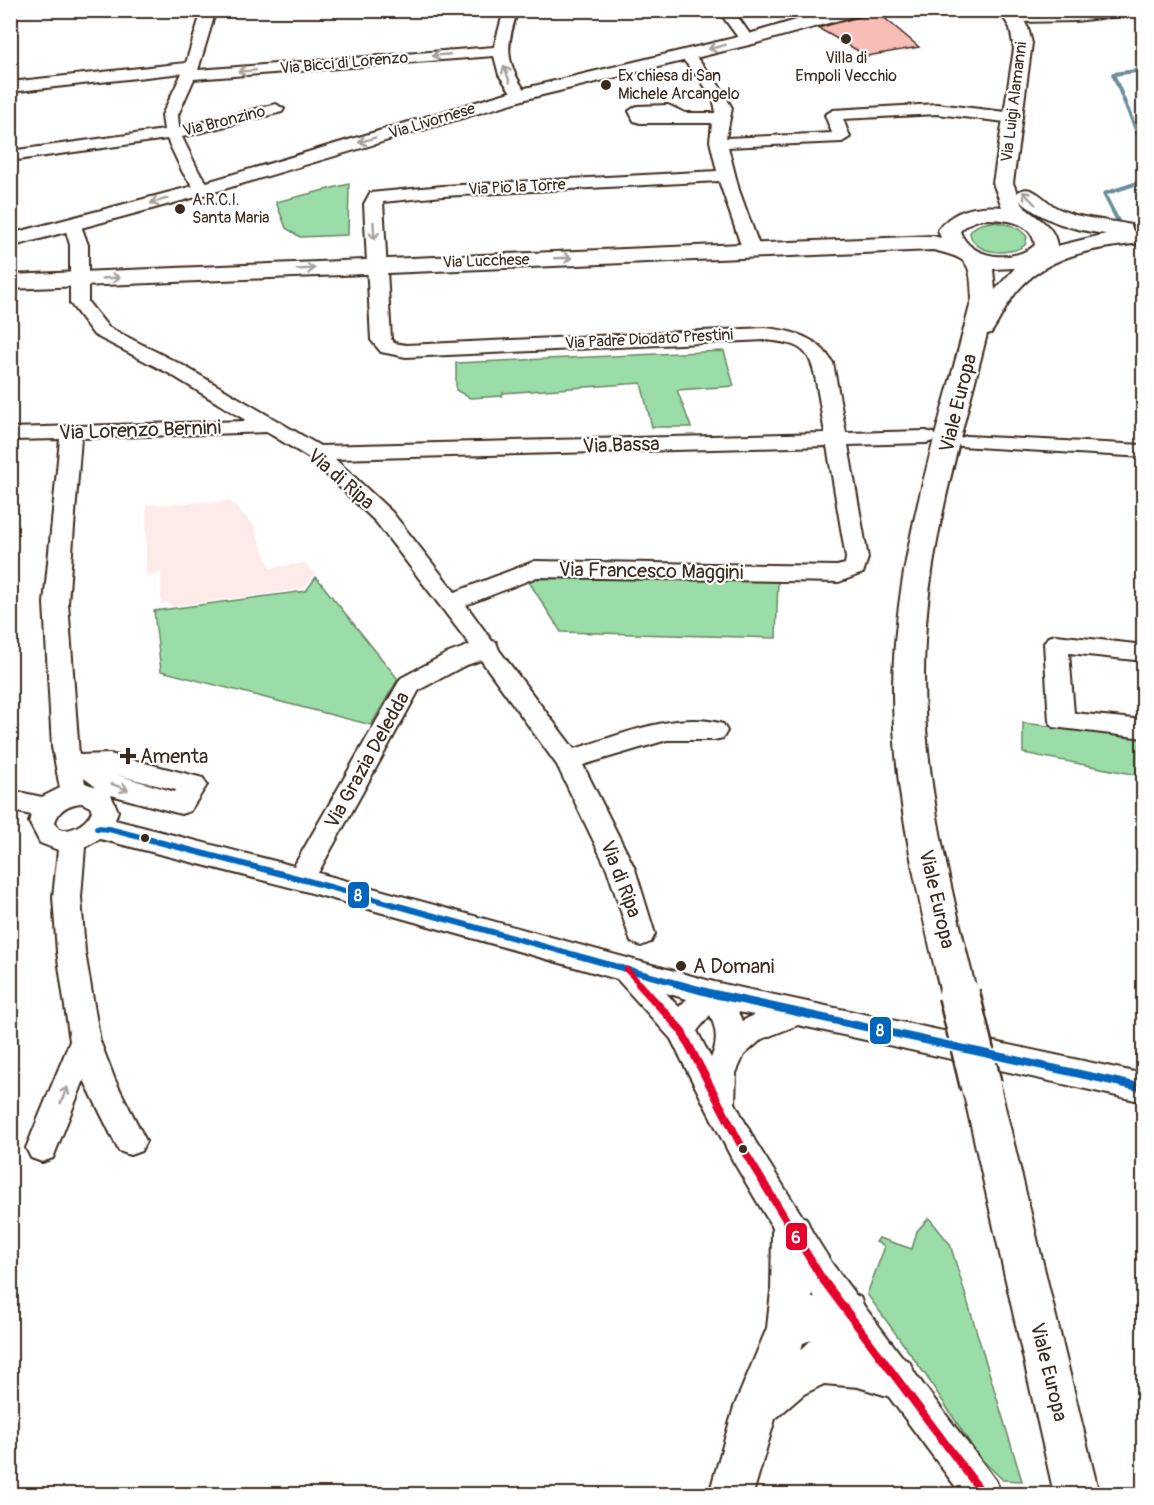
<svg xmlns="http://www.w3.org/2000/svg" width="1154" height="1505" viewBox="0 0 1154 1505" font-family="Pangolin,sans-serif">
<style>
.built{fill:#fdebea}
.green{fill:#9adda8;stroke:#6a8463;stroke-width:1.5}
.lines{fill:none;stroke-linecap:round;stroke-linejoin:round}
.stream{stroke:#6c8e9a;stroke-width:4}
.building{fill:#f9bdb8;stroke:#3b2a1e;stroke-width:1.5}
.minor-casing{stroke:#3b2a1e;stroke-width:4}
.major-casing{stroke:#3b2a1e;stroke-width:4}
.minor{fill:#fff;fill-rule:evenodd}
.major{fill:#fff;fill-rule:evenodd}
.major-bridge-casing{stroke:#3b2a1e;stroke-width:45;stroke-linecap:butt}
.major-bridge{stroke:#fff;stroke-width:40}
.bus-1-far1-casing{stroke:#fff;stroke-width:10}
.bus-1-casing{stroke:#fff;stroke-width:12}
.bus-2-far1-casing{stroke:#fff;stroke-width:10}
.bus-2-casing{stroke:#fff;stroke-width:12}
.bus-1-far1{stroke:#0065bd;stroke-width:6}
.bus-1{stroke:#0065bd;stroke-width:8}
.bus-2-far1{stroke:#e4002b;stroke-width:6}
.bus-2{stroke:#e4002b;stroke-width:8}
.oneway{stroke:#a79f9a}
.poi-dot{fill:#3b2a1e;stroke:#fff;stroke-width:2}
.labels{text-anchor:middle;dominant-baseline:central;stroke-width:4.5;stroke-linejoin:round;paint-order:stroke}
.far-poi-label{font-size:16px;fill:#3b2a1e;stroke:#fff;text-anchor:start}
.far-street-label{font-size:16px;fill:#3b2a1e;stroke:#fff}
.street-label{font-size:20px;fill:#3b2a1e;stroke:#fff}
.poi-label{font-size:20px;fill:#3b2a1e;stroke:#fff;text-anchor:start}
.line-badge{stroke:#fff;stroke-width:2}
.badge-label{font-size:16px;text-anchor:middle;font-weight:bold;fill:#fff}
</style>
<rect width="100%" height="100%" fill="#fff"/>
<filter id="ink" filterUnits="userSpaceOnUse"><feTurbulence type="fractalNoise" baseFrequency=".0167" numOctaves="2"/><feDisplacementMap in="SourceGraphic" scale="12" xChannelSelector="R" yChannelSelector="G"/><feConvolveMatrix kernelMatrix="1 2 1 2 8 2 1 2 1" color-interpolation-filters="sRGB"/></filter>
<g filter="url(#ink)">
<polygon class="built" points="230,501 254,526 270,568 304,563 315,573 304,589 170,607 170,603 161,604 161,573 146,576 146,505"/>
<g class="green">
<polygon points="349,184 348,235 300,237 286,228 276,202"/>
<path d="M994,222C1007,224 1019,226 1027,237L1025,245C1011,256 973,255 970,233C974,224 985,223 994,222Z"/>
<polygon points="724,351 734,386 677,390 691,427 652,427 641,383 503,393 502,396 470,398 456,390 456,363"/>
<polygon points="543,574 778,579 776,638 561,632 529,582"/>
<polygon points="316,577 398,679 371,725 161,671 154,611 306,591"/>
<polygon points="1023,723 1143,737 1143,776 1023,753"/>
<polygon points="929,1218 950,1244 1022,1481 1003,1480 979,1457 927,1377 867,1294 884,1249 884,1246 876,1242 879,1238 912,1249 917,1231"/>
</g>
<g class="lines">
<g class="stream">
<polyline points="1144,70 1113,74 1144,149"/>
<polyline points="1120,225 1104,194 1144,181"/>
</g>
</g>
<polygon class="building" points="865,10 875,10 919,47 867,56 818,28 862,16"/>
<g class="lines">
<defs>
<g id="minor">
<path d="M202,10H216L198,70L494,47L504,10H518C505,47 505,63 528,95L520,100L515,98L499,75L494,56L194,79L178,115L179,128L276,104L284,109L282,112L182,137L199,172L212,189L210,193H198L183,173L167,139L10,161V151L164,130L162,115L182,73L10,92V82L186,63Z"/>
<polygon points="718,10 733,10 754,40 752,43 742,43"/>
<polygon points="1094,10 1140,10 1133,14 1076,21 1018,22 1011,18 1018,14"/>
<path d="M686,50L691,51L721,88L732,108L726,138L832,133L825,115L833,110L937,104L1014,113L1022,118L1014,123L937,114L843,119L850,137L842,142L728,147L739,190L761,251L758,255H746L743,251L719,181L443,196L383,202L391,339L394,343L406,345L765,328C794,331 818,337 833,363L846,433L926,431L933,433L936,437L933,441L926,443L848,445L868,558L863,573L839,582L537,577L466,605L492,641L496,642L499,650L574,749C618,736 677,710 723,724L727,731L723,738L714,740H667L583,765L635,869L655,934L651,942L641,946L631,942L607,869L557,765L481,660L464,666L419,690L318,873L714,982L1144,1074V1102L798,1025L762,1039L744,1055L736,1073L735,1103L755,1141L833,1265L996,1481L1001,1494H961L809,1289L733,1161L671,1039L617,979L301,890L100,839L85,847L81,897L85,952L100,1041L115,1080L146,1141L141,1151L130,1155L119,1151L84,1080L53,1158L42,1162L31,1158L26,1148L70,1041L57,952L53,897L58,850L40,843L29,822L31,815L10,810V790L42,797L60,788L52,747L44,603L60,439L10,440V428L247,421L170,374L94,335L70,303V245L64,224L67,220H79L88,245V302L108,327L184,366L320,446L825,433C822,418 820,402 817,387C811,349 803,344 765,340L406,357L381,352L371,340L364,204L370,193L443,186L717,171L710,141L712,123H640L634,121L629,111L637,106L668,105L685,113H715C719,96 688,68 679,54ZM267,432L309,458L376,522L470,645L446,654L401,678L294,866L115,820L118,811L111,795L181,814L190,811L207,785L203,778L110,754L79,755L68,603L81,438ZM827,446L846,558L845,564L837,566L535,561L455,592L392,512L335,459ZM117,775L176,790L175,792ZM84,778L96,787L85,783ZM82,803L90,807L92,811C87,823 72,833 59,829L55,822C59,809 69,804 82,803ZM666,993L687,999L679,1007ZM738,1012L754,1015L742,1021ZM710,1015C717,1030 718,1043 711,1058L697,1031Z"/>
<polygon points="967,436 1144,445 1144,457 960,446 957,442 960,438"/>
<polygon points="1056,635 1144,645 1144,661 1069,653 1074,713 1144,720 1144,738 1053,727 1049,721 1044,643 1048,637"/>
</g>
<g id="major">
<polygon points="830,10 863,10 861,14 753,44 526,99 211,193 10,247 10,234 197,185 513,91 742,36"/>
<path d="M999,10H1018L1028,28L1032,43L1013,183L1017,193C1031,181 1044,201 1057,208C1081,220 1106,219 1131,225L1133,231L1144,230V243C1099,247 1050,254 1019,289C1007,302 1001,319 991,333L987,334C962,435 930,536 925,641C918,761 948,878 977,994L972,1005L959,1009L946,1005L941,994C917,893 892,789 893,685C895,552 940,425 972,298C970,261 970,259 933,250L10,289V275L933,236L941,238L938,230C953,209 978,205 1002,207L993,183L1014,49L1010,28ZM1019,200C1044,222 1074,230 1106,234L1057,246C1054,221 1032,219 1019,200ZM981,219C1002,219 1032,220 1035,245C1014,264 969,259 960,231L968,224ZM1015,268L995,290L993,269Z"/>
<polygon points="981,1069 994,1074 1000,1086 1099,1494 1054,1494 962,1086 968,1074"/>
<path d="M792,1213L806,1218L812,1232V1298L845,1291L860,1297L866,1312L856,1344L885,1351L909,1361L916,1376L909,1391L894,1398L858,1387L824,1384L804,1394L775,1419L753,1494H709L734,1407L767,1328L771,1291L772,1232L778,1218ZM811,1340L801,1350L803,1343Z"/>
</g>
</defs>
<use href="#minor" class="minor-casing"/>
<use href="#major" class="major-casing"/>
<use href="#minor" class="minor"/>
<use href="#major" class="major"/>
<defs>
<polyline id="major-bridge" points="959,994 981,1086"/>
</defs>
<use href="#major-bridge" class="major-bridge-casing"/>
<use href="#major-bridge" class="major-bridge"/>
<defs>
<polyline id="bus-1-far1" points="97,828 109,829 301,879 683,985"/>
<polyline id="bus-1" points="677,984 714,994 1144,1088"/>
<polyline id="bus-2-far1" points="627,970 641,985"/>
<polyline id="bus-2" points="639,984 681,1030 744,1151 821,1277 983,1494"/>
</defs>
<use href="#bus-1-far1" class="bus-1-far1-casing"/>
<use href="#bus-1" class="bus-1-casing"/>
<use href="#bus-2-far1" class="bus-2-far1-casing"/>
<use href="#bus-2" class="bus-2-casing"/>
<use href="#bus-1-far1" class="bus-1-far1"/>
<use href="#bus-1" class="bus-1"/>
<use href="#bus-2-far1" class="bus-2-far1"/>
<use href="#bus-2" class="bus-2"/>
</g>
<defs><path id="oneway-shaft" d="M-6 0H5M1.5-3L5.5 0L1.5 3" fill="none" stroke-width="1.6" stroke-linecap="round" stroke-linejoin="round" transform="scale(1.5)"/></defs>
<g class="oneway">
<use href="#oneway-shaft" transform="translate(717 47) rotate(166)"/>
<use href="#oneway-shaft" transform="translate(441 55) rotate(175)"/>
<use href="#oneway-shaft" transform="translate(247 71) rotate(175)"/>
<use href="#oneway-shaft" transform="translate(507 74) rotate(-108)"/>
<use href="#oneway-shaft" transform="translate(367 140) rotate(163)"/>
<use href="#oneway-shaft" transform="translate(1029 198) rotate(-134)"/>
<use href="#oneway-shaft" transform="translate(159 201) rotate(165)"/>
<use href="#oneway-shaft" transform="translate(374 231) rotate(86)"/>
<use href="#oneway-shaft" transform="translate(563 258) rotate(-2)"/>
<use href="#oneway-shaft" transform="translate(306 269) rotate(-3)"/>
<use href="#oneway-shaft" transform="translate(111 278) rotate(-3)"/>
<use href="#oneway-shaft" transform="translate(120 787) rotate(20)"/>
<use href="#oneway-shaft" transform="translate(64 1095) rotate(-68)"/>
</g>
</g>
<g class="poi-dot">
<circle cx="846" cy="39" r="6"/>
<circle cx="606" cy="85" r="6"/>
<circle cx="180" cy="209" r="6"/>
<path d="M125 747h6v6h6v6h-6v6h-6v-6h-6v-6h6z"/>
<circle cx="145" cy="838" r="5"/>
<circle cx="681" cy="966" r="6"/>
<circle cx="743" cy="1149" r="5"/>
</g>
<g class="labels">
<g class="far-poi-label">
<text x="846" y="58" text-anchor="middle">Villa di<tspan x="846" dy="18">Empoli Vecchio</tspan></text>
<text x="618" y="76">Ex chiesa di San<tspan x="618" dy="18">Michele Arcangelo</tspan></text>
<text x="192" y="200">A.R.C.I.<tspan x="192" dy="18">Santa Maria</tspan></text>
</g>
<g class="far-street-label">
<text transform="translate(344 63) rotate(-5)">Via Bicci di Lorenzo</text>
<text transform="translate(1014 102) rotate(-83)">Via Luigi Alamanni</text>
<text transform="translate(224 121) rotate(-14)">Via Bronzino</text>
<text transform="translate(432 121) rotate(-17)">Via Livornese</text>
<text transform="translate(517 187) rotate(-3)">Via Pio la Torre</text>
<text transform="translate(486 261) rotate(-2)">Via Lucchese</text>
<text transform="translate(649 339) rotate(-3)">Via Padre Diodato Prestini</text>
</g>
<g class="street-label">
<text transform="translate(958 403) rotate(-76)">Viale Europa</text>
<text transform="translate(140 430) rotate(-2)">Via Lorenzo Bernini</text>
<text transform="translate(621 445) rotate(-2)">Via Bassa</text>
<text transform="translate(341 479) rotate(41)">Via di Ripa</text>
<text transform="translate(651 571) rotate(1)">Via Francesco Maggini</text>
<text transform="translate(367 760) rotate(-61)">Via Grazia Deledda</text>
<text transform="translate(621 879) rotate(69)">Via di Ripa</text>
<text transform="translate(937 899) rotate(77)">Viale Europa</text>
<text transform="translate(1049 1372) rotate(76)">Viale Europa</text>
</g>
<g class="poi-label">
<text x="140" y="756">Amenta</text>
<text x="693" y="966">A Domani</text>
</g>
</g>
<g class="line-badge">
<rect x="347" y="881" width="23" height="28" rx="6" fill="#0065bd"/>
<rect x="869" y="1016" width="23" height="29" rx="6" fill="#0065bd"/>
<rect x="785" y="1222" width="23" height="29" rx="6" fill="#e4002b"/>
</g>
<g class="badge-label">
<text x="358" y="901">8</text>
<text x="880" y="1036">8</text>
<text x="796" y="1243">6</text>
</g>
<rect width="1154" height="1505" fill="none" stroke="#fff" stroke-width="36"/>
<rect x="18" y="18" width="1118" height="1469" fill="none" stroke="#3b2a1e" stroke-width="2" filter="url(#ink)"/>
</svg>
